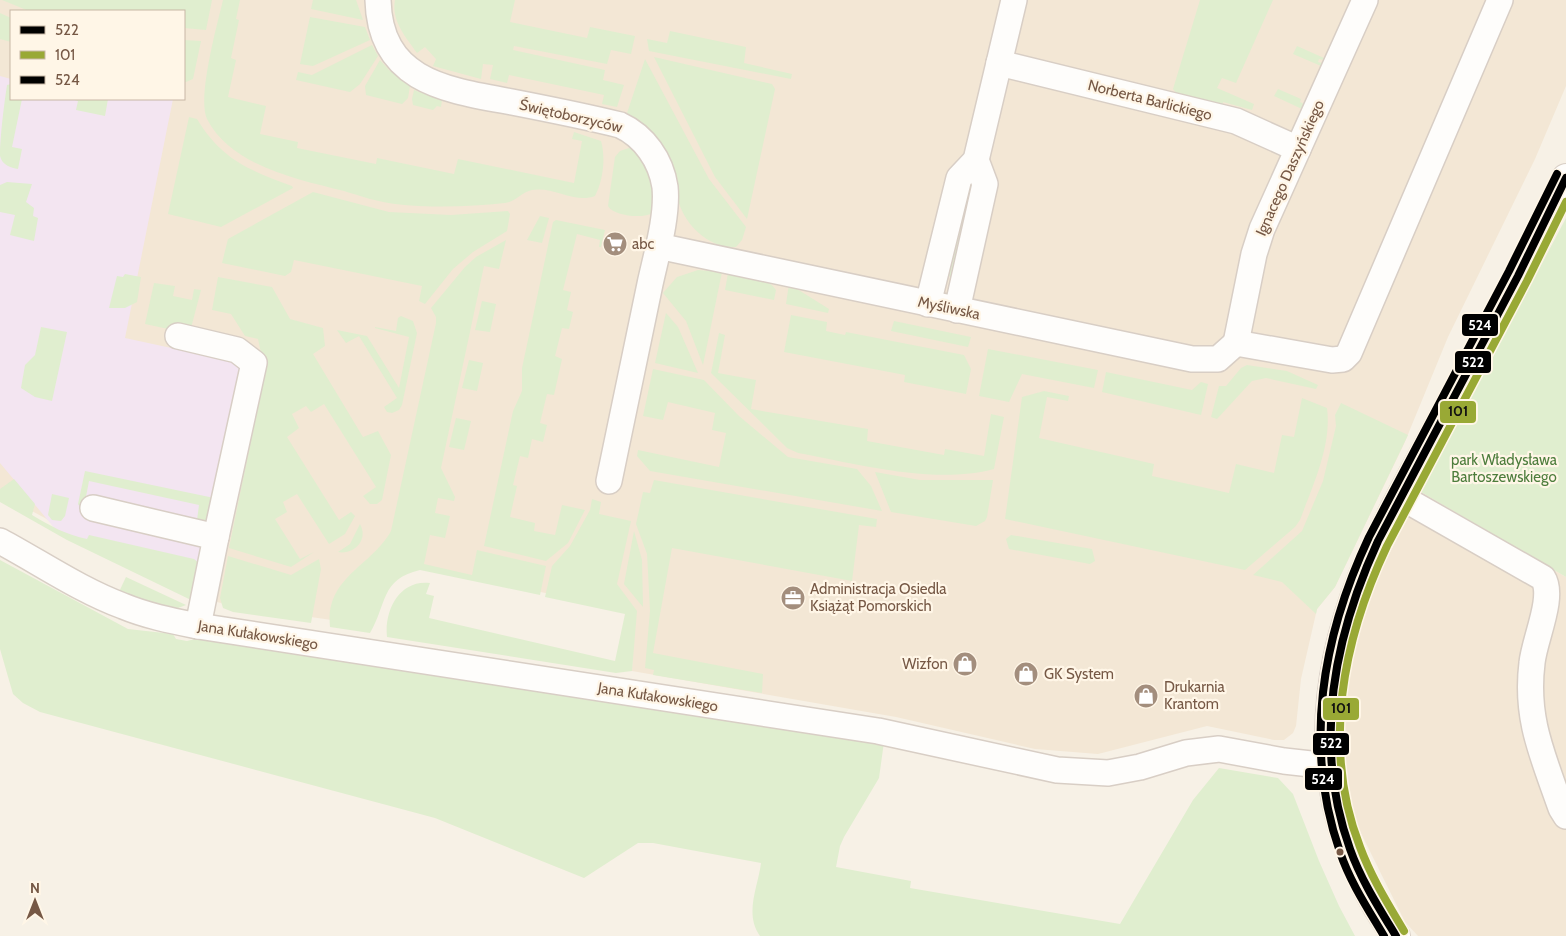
<svg xmlns="http://www.w3.org/2000/svg" width="1566" height="936" viewBox="0 0 1566 936" font-family="Cabin,sans-serif">
<style>
.residential{fill:#f3e7d5;fill-rule:evenodd}
.education{fill:#f3e5f1}
.green{fill:#e0eecf}
.lines{fill:none;stroke-linecap:round;stroke-linejoin:round}
.minor-casing{stroke:#d8cec5;stroke-width:28}
.tertiary-casing{stroke:#d8cec5;stroke-width:30}
.minor{stroke:#fefdfb;stroke-width:25}
.tertiary{stroke:#fefdfb;stroke-width:28}
.bus-1-casing{stroke:#fff6e7;stroke-width:11}
.bus-2-casing{stroke:#fff6e7;stroke-width:11}
.bus-3-casing{stroke:#fff6e7;stroke-width:11}
.bus-1{stroke:#000;stroke-width:8}
.bus-2{stroke:#99a935;stroke-width:8}
.bus-3{stroke:#000;stroke-width:8}
.bus-dot{fill:#765845;stroke:#fff6e7;stroke-width:2}
.labels{text-anchor:middle;dominant-baseline:central;stroke-width:4.5;stroke-linejoin:round;paint-order:stroke}
.street-label{font-size:15px;fill:#765845;stroke:#fff6e7}
.poi-label{font-size:15px;fill:#765845;stroke:#fff6e7;text-anchor:start}
.park-label{font-size:15px;fill:#4d7d3c;stroke:#fff6e7}
.line-badge{stroke:#fff6e7;stroke-width:2}
.badge-label{font-size:14px;text-anchor:middle;font-weight:bold;fill:#fff}
.pale-badge-label{font-size:14px;text-anchor:middle;font-weight:bold;fill:#111}
</style>
<rect width="100%" height="100%" fill="#f7f1e6"/>
<g class="residential">
<path d="M0,0H1566V86L1535,159L1448,337L1404,444L1335,587L1317,609L1301,679L1296,726L1293,733L1284,740H1274L1207,726L1098,754L1035,749L896,717L632,671L634,612L420,566L391,580L366,625L229,605L189,595L0,494ZM11,11H184V99H11Z"/>
<polygon points="1421,492 1566,577 1566,936 1418,936 1405,922 1344,799 1343,669 1368,595"/>
</g>
<polygon class="education" points="0,76 11,79 11,99 173,99 125,338 250,365 200,564 61,536 0,463"/>
<g class="green">
<polygon points="2,0 212,0 206,30 184,28 184,11 29,11"/>
<path d="M223,0H240L236,19L239,20L231,58L236,60L228,97L266,106L260,134L298,142L297,148L376,164L377,158L454,174L458,159L574,183L582,141L572,139L574,132L601,141C606,158 603,181 595,196C575,204 553,186 532,190C522,192 515,202 505,203C469,207 431,208 395,204C378,202 360,196 344,191C297,179 231,166 207,119C197,98 217,25 223,0Z"/>
<polygon points="313,0 356,0 363,20 311,9"/>
<path d="M395,0H515L510,22L587,38L590,27L635,36L631,54L611,50L607,64L514,46L513,50L605,70L603,80L624,85L617,107L602,104L604,95L509,75L507,83L490,79L493,65L483,64L481,79L433,66L436,59L425,47L417,53C406,37 391,21 395,0Z"/>
<polygon points="1200,0 1273,0 1236,83 1222,78 1217,88 1254,104 1252,110 1223,102 1222,108 1181,99 1173,89"/>
<polygon points="0,13 11,18 11,42 0,39"/>
<polygon points="310,17 365,27 370,40 313,66 300,64"/>
<polygon points="670,31 746,47 744,63 792,74 791,79 649,51 647,39 667,43"/>
<polygon points="184,40 201,41 193,79 186,82 184,82"/>
<polygon points="372,45 378,56 360,84 350,92 296,80 298,72 312,75"/>
<polygon points="1297,46 1324,58 1323,60 1319,59 1318,62 1322,63 1321,66 1293,54"/>
<polygon points="654,57 772,84 775,89 747,219 715,177"/>
<path d="M645,59L709,179L746,227L742,240L736,247C710,249 686,226 679,203C674,187 674,169 667,154C658,136 644,123 627,113Z"/>
<polygon points="380,60 389,70 410,86 408,98 402,104 366,95 365,86"/>
<path d="M11,84V99H22L12,147L22,149L18,169C11,168 2,165 0,156C0,137 4,105 7,85Z"/>
<polygon points="1278,89 1301,99 1300,102 1304,104 1302,109 1274,96"/>
<polygon points="414,90 442,100 441,107 437,106 433,110 413,105 412,99"/>
<polygon points="71,99 108,99 105,116 76,110 78,101"/>
<path d="M189,117L197,119C222,160 249,170 292,186L293,188L221,227L168,214Z"/>
<path d="M635,146L657,190L653,213C643,219 613,216 608,206L615,157L620,151Z"/>
<polygon points="976,178 954,277 947,276 964,181"/>
<polygon points="7,182 32,184 26,202 34,208 33,216 38,218 34,241 10,235 15,215 0,212 0,185"/>
<polygon points="313,192 389,212 451,215 508,211 510,214 507,231 473,252 453,269 425,304 419,301 422,286 294,260 291,272 285,276 222,263 228,239"/>
<polygon points="540,216 549,218 542,243 527,240"/>
<polygon points="1566,218 1566,577 1421,492"/>
<polygon points="556,220 605,230 601,247 599,247 600,240 577,234 563,290 571,292 567,310 573,312 569,329 562,328 555,356 562,359 554,395 547,394 540,423 547,425 543,442 532,439 528,458 520,456 513,485 517,486 510,517 535,523 534,531 555,535 562,505 585,510 568,543 546,561 484,546 513,411 522,391 522,368 553,222"/>
<path d="M506,240L499,269L484,266L441,468L455,497L454,501L438,498L435,513L450,516L445,538L430,535L424,564L472,575L477,550L546,566L540,595L420,570C380,579 387,605 370,633L330,627C325,577 371,567 391,531L436,323V317L431,308L465,267L476,257Z"/>
<polygon points="698,270 722,272 703,365 686,321 663,293 677,277"/>
<path d="M728,273C744,276 767,276 776,290L774,300L725,290Z"/>
<polygon points="125,274 141,277 137,302 125,308 109,308 117,276 123,277"/>
<polygon points="218,277 272,287 290,319 323,328 325,346 313,354 363,437 378,431 391,455 382,500 377,504 370,504 363,496 376,487 324,404 311,412 306,406 292,414 299,428 287,437 339,520 351,512 355,516 345,534 329,544 297,494 283,502 287,512 275,519 300,559 314,552 291,567 229,548 265,371 258,339 245,336 231,314 212,310"/>
<polygon points="154,283 175,286 173,296 192,300 194,289 201,290 191,328 182,332 145,324"/>
<polygon points="789,284 829,309 828,313 786,304"/>
<polygon points="482,301 496,304 490,332 475,330"/>
<polygon points="666,313 678,327 698,373 655,363"/>
<polygon points="791,315 827,322 826,331 845,335 846,332 964,355 971,369 966,394 904,382 905,375 784,352"/>
<polygon points="401,316 413,321 417,333 402,405 399,410 392,413 387,412 384,407 397,398 359,336 346,343 337,330 367,336 399,388 409,337 375,328 375,327 396,331 398,318"/>
<polygon points="894,321 971,337 968,347 891,331"/>
<polygon points="41,327 67,332 52,401 35,397 21,388 25,365 35,355"/>
<path d="M719,333L725,335L718,373L756,380L751,409L868,429L867,441L944,455L945,449L984,456L991,414L1004,417L994,469C934,485 858,464 798,453L787,448L711,373Z"/>
<polygon points="988,349 1098,370 1094,388 1022,374 1009,402 979,396"/>
<polygon points="469,360 483,363 477,391 462,388"/>
<polygon points="1247,365 1287,371 1318,385 1316,389 1266,378 1252,381 1217,419 1211,417 1219,386 1226,386 1241,368"/>
<polygon points="653,369 704,380 739,416 788,457 857,469 871,486 882,511 650,471 637,456 638,450 719,467 726,433 712,430 715,413 668,402 663,420 643,416"/>
<polygon points="1106,372 1192,390 1201,382 1208,384 1201,415 1102,392"/>
<path d="M1044,391L1069,396L1068,401L1047,397L1039,438L1154,464L1152,476L1229,493L1236,464L1274,473L1282,435L1294,437L1302,398L1327,408C1332,445 1313,485 1300,520L1295,527L1245,570L1005,519L1022,397Z"/>
<polygon points="1341,403 1408,435 1335,587 1317,609 1316,614 1282,582 1253,575 1302,531 1323,481 1336,426 1335,415"/>
<polygon points="456,418 471,421 464,450 449,447"/>
<polygon points="85,471 219,499 207,522 197,520 199,505 89,481 84,507 80,507 78,504"/>
<polygon points="875,472 920,480 993,480 987,517 985,521 976,526 891,512"/>
<path d="M14,479L35,504L32,515C50,526 67,535 87,539L89,535L194,559L200,564L191,600L67,540L0,502V489Z"/>
<polygon points="654,480 877,519 876,527 859,525 852,581 672,548 653,653 763,674 762,693 653,675 654,670 645,668 650,611 648,572 647,554 636,524 643,492 650,493"/>
<polygon points="52,494 69,498 65,516 61,521 52,520 48,515"/>
<path d="M592,499L601,502L599,514L631,521L617,584L637,611L632,671L616,673L387,637C384,610 400,579 430,583L426,594L434,596L429,618L615,661L625,614L545,597L552,566L570,546L590,510Z"/>
<path d="M360,524C369,540 354,555 338,552L350,544Z"/>
<polygon points="634,531 642,560 643,607 624,584"/>
<polygon points="1011,535 1092,549 1095,561 1090,564 1009,549 1006,539"/>
<polygon points="228,556 291,575 319,559 321,569 311,623 233,612 223,608 220,598"/>
<path d="M0,560L128,629L173,634L176,639L187,641L199,638L884,742L879,778L844,837L840,846L836,867L911,881L910,888L1120,924L1193,800L1219,768L1278,778L1293,794L1319,861L1339,906L1355,936H760C744,914 758,887 761,863L653,843H638L584,878L435,818L40,712L23,703L13,694L0,649Z"/>
<polygon points="126,577 186,605 173,610 118,594"/>
</g>
<g class="lines">
<defs>
<g id="minor">
<path d="M378,0C380,82 447,90 512,102C548,109 584,116 620,125C644,136 661,160 665,187C668,216 656,256 650,284C636,350 623,415 609,481"/>
<polyline points="999,63 1236,121 1298,149"/>
<polyline points="658,246 1192,359 1218,359 1236,343"/>
<polyline points="928,304 959,178 976,160 1014,0"/>
<polyline points="957,310 985,184 976,160"/>
<polyline points="178,336 237,350 254,363 216,537"/>
<polyline points="1236,343 1332,360 1343,359 1349,353 1500,0"/>
<polyline points="1236,343 1254,254 1262,229 1365,0"/>
<path d="M1401,497L1543,578C1555,597 1534,640 1532,663C1525,719 1543,756 1561,808L1566,816"/>
<polyline points="93,508 216,537 198,626"/>
<path d="M0,541C41,563 80,590 123,606C147,616 173,621 198,626L878,731L1057,770L1108,773L1140,767L1186,753L1219,749L1284,761L1329,766"/>
</g>
<path id="tertiary" d="M1396,936C1316,824 1312,702 1362,577C1382,529 1408,483 1433,436C1478,351 1526,266 1566,178"/>
</defs>
<use href="#minor" class="minor-casing"/>
<use href="#tertiary" class="tertiary-casing"/>
<use href="#minor" class="minor"/>
<use href="#tertiary" class="tertiary"/>
<defs>
<path id="bus-1" d="M1396,936C1379,908 1361,880 1350,849C1313,746 1333,639 1378,541L1518,276L1566,178"/>
<path id="bus-2" d="M1404,931C1388,904 1371,877 1360,847C1321,747 1343,639 1387,546L1527,281L1566,202"/>
<path id="bus-3" d="M1384,936C1368,909 1350,882 1340,852C1303,746 1322,637 1369,537L1509,271L1557,174"/>
</defs>
<use href="#bus-1" class="bus-1-casing"/>
<use href="#bus-2" class="bus-2-casing"/>
<use href="#bus-3" class="bus-3-casing"/>
<use href="#bus-1" class="bus-1"/>
<use href="#bus-2" class="bus-2"/>
<use href="#bus-3" class="bus-3"/>
</g>
<defs>
<symbol id="supermarket-disc" viewBox="-11 -11 22 22"><circle r="9.5" fill="#a38e7d" stroke="#fff6e7"/><path d="M-6-5.5h2.5l.6 2H6L4.5 2H-2.5L-4.4-4H-6ZM-1.5 3.2a1.3 1.3 0 1 0 .1 0ZM3 3.2a1.3 1.3 0 1 0 .1 0Z" fill="#fff"/></symbol>
<symbol id="office-disc" viewBox="-11 -11 22 22"><circle r="9.5" fill="#a38e7d" stroke="#fff6e7"/><path d="M-6-3h4V-5.5h4V-3h4V5H-6ZM-1-4.5V-3h2v-1.5ZM-6 0V1H6V0Z" fill="#fff"/></symbol>
<symbol id="shop-disc" viewBox="-11 -11 22 22"><circle r="9.5" fill="#a38e7d" stroke="#fff6e7"/><path d="M-5-2.5h2.3a2.7 3.5 0 0 1 5.4 0H5L5.5 6h-11ZM-1.5-2.5h3a1.5 2.3 0 0 0-3 0Z" fill="#fff"/></symbol>
</defs>
<g fill-rule="evenodd">
<use href="#supermarket-disc" x="601" y="230" width="28" height="28"/>
<use href="#office-disc" x="779" y="584" width="28" height="28"/>
<use href="#shop-disc" x="951" y="650" width="28" height="28"/>
<use href="#shop-disc" x="1012" y="660" width="28" height="28"/>
<use href="#shop-disc" x="1132" y="682" width="28" height="28"/>
</g>
<circle class="bus-dot" cx="1340" cy="852" r="4.5"/>
<g class="labels">
<g class="street-label">
<text transform="translate(1150 100) rotate(14)">Norberta Barlickiego</text>
<text transform="translate(571 116) rotate(13)">Świętoborzyców</text>
<text transform="translate(1290 168) rotate(-66)">Ignacego Daszyńskiego</text>
<text transform="translate(949 308) rotate(12)">Myśliwska</text>
<text transform="translate(258 635) rotate(9)">Jana Kułakowskiego</text>
<text transform="translate(658 697) rotate(9)">Jana Kułakowskiego</text>
</g>
<g class="poi-label">
<text x="632" y="244">abc</text>
<text x="810" y="589">Administracja Osiedla<tspan x="810" dy="17">Książąt Pomorskich</tspan></text>
<text x="948" y="664" text-anchor="end">Wizfon</text>
<text x="1044" y="674">GK System</text>
<text x="1164" y="687">Drukarnia<tspan x="1164" dy="17">Krantom</tspan></text>
</g>
<g class="park-label">
<text x="1504" y="460">park Władysława<tspan x="1504" dy="17">Bartoszewskiego</tspan></text>
</g>
</g>
<g class="line-badge">
<rect x="1461" y="313" width="38" height="24" rx="5" fill="#000"/>
<rect x="1454" y="350" width="38" height="24" rx="5" fill="#000"/>
<rect x="1439" y="400" width="38" height="24" rx="5" fill="#99a935"/>
<rect x="1322" y="697" width="38" height="24" rx="5" fill="#99a935"/>
<rect x="1312" y="732" width="38" height="24" rx="5" fill="#000"/>
<rect x="1304" y="767" width="39" height="24" rx="5" fill="#000"/>
</g>
<g class="badge-label">
<text x="1480" y="330">524</text>
<text x="1473" y="367">522</text>
<text x="1331" y="748">522</text>
<text x="1323" y="784">524</text>
</g>
<g class="pale-badge-label">
<text x="1458" y="416">101</text>
<text x="1341" y="713">101</text>
</g>
<rect x="10" y="10" width="175" height="90" fill="#fff6e7" stroke="#c8b7a6"/>
<rect x="20" y="26" width="25" height="8" fill="#000000" stroke="#c8b7a6"/>
<text x="55" y="35" font-size="15" fill="#765845">522</text>
<rect x="20" y="51" width="25" height="8" fill="#99a935" stroke="#c8b7a6"/>
<text x="55" y="60" font-size="15" fill="#765845">101</text>
<rect x="20" y="76" width="25" height="8" fill="#000000" stroke="#c8b7a6"/>
<text x="55" y="85" font-size="15" fill="#765845">524</text>
<g transform="translate(35 901)" stroke="#fff6e7" stroke-width="4" paint-order="stroke">
<path d="M0-4L9 19L0 12L-9 19Z" fill="#765845"/>
<text y="-8" font-size="14" font-weight="bold" text-anchor="middle" fill="#765845">N</text>
</g>
</svg>
